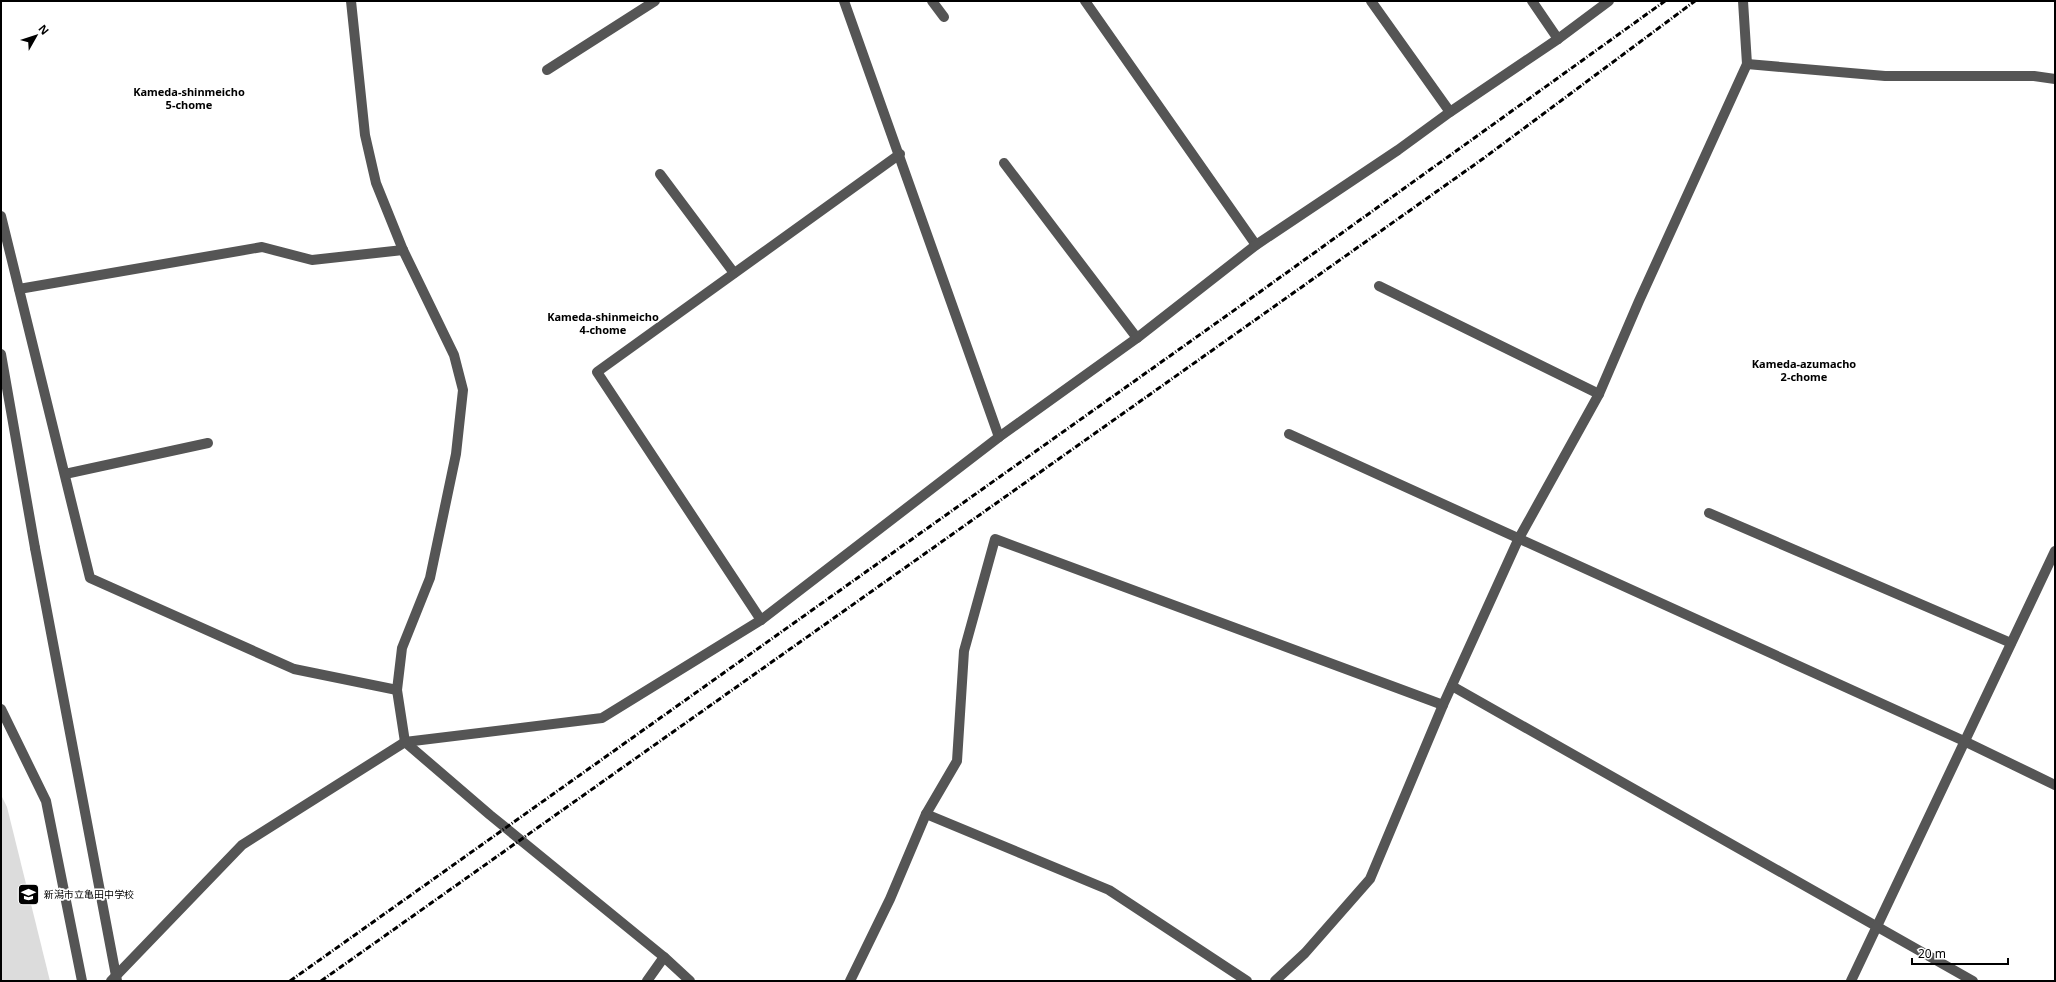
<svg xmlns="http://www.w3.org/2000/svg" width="2056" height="982" viewBox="0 0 2056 982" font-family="'Noto Sans','Noto Sans JP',sans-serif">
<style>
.green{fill:#dcdcdc}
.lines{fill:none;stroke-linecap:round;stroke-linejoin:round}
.minor{stroke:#555;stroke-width:10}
.rail{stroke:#000;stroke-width:3;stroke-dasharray:6 2 1 2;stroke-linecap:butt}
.minor-bridge{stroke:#555;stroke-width:10}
.labels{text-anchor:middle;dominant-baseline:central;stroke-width:3.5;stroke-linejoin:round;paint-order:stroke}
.poi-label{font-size:10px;fill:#000;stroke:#fff;text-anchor:start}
.neighbourhood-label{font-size:11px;font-weight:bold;fill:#000;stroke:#fff}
</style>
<rect width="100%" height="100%" fill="#fff"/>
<polygon class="green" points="1,795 7,807 50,981 1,981"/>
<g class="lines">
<g class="minor">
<polyline points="351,1 365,135 376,183 403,250 454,355 463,390 456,454 430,578 402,648 397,690 405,742 490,815 664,957 690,981"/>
<polyline points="844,1 999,437"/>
<polyline points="932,1 944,17"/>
<polyline points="1085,1 1256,245"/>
<polyline points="1371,1 1450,112"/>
<polyline points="1532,1 1558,39"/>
<polyline points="1747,64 1885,76 2034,76 2055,79"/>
<polyline points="547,70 655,1"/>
<polyline points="1004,163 1137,338"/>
<polyline points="660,174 734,273"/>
<polyline points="1,216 90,578 294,669 397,690"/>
<polyline points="1379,286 1599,394"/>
<polyline points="19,289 262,247 312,260 403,250"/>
<polyline points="1,354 35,548"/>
<polyline points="1289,434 1964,741 2055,785"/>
<polyline points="65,474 208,443"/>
<polyline points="1709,513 2011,643"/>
<polyline points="761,620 597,372 900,154"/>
<polyline points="1452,686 1973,981"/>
<polyline points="1,709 46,801 82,981"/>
<polyline points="926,814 1109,890 1247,981"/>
<polyline points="111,981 242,845 405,742 602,718 761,620 999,437 1137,338 1256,245 1398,150 1450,112 1558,39 1609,1"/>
<polyline points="647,981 664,957"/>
<polyline points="850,981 890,899 926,814 957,761 964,651 995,539 1443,705"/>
<polyline points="1275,981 1305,953 1370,879 1443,705 1518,540 1599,394 1639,301 1747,64 1743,1"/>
<polyline points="1851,981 2055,551"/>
</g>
<g class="rail">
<polyline points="290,981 1243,304 1665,1"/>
<polyline points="321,981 1484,158 1695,1"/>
</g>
<polyline class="minor-bridge" points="35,548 117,981"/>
</g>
<defs>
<symbol id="school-square" viewBox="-11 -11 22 22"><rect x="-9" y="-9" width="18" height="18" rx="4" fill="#000" stroke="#fff"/><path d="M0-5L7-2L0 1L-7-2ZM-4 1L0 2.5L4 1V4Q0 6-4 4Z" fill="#fff"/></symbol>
</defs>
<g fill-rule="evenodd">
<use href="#school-square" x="16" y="882" width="25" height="25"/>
</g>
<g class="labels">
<g class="poi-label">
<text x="44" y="894">新潟市立亀田中学校</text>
</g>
<g class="neighbourhood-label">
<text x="189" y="91">Kameda-shinmeicho<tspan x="189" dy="13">5-chome</tspan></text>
<text x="603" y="316">Kameda-shinmeicho<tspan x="603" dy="13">4-chome</tspan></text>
<text x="1804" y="363">Kameda-azumacho<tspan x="1804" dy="13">2-chome</tspan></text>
</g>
</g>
<rect width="2056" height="982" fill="none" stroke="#000000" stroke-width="4"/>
<g transform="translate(36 36) rotate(51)" stroke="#ffffff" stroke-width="3" paint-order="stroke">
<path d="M0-3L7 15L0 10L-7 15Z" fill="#000000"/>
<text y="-6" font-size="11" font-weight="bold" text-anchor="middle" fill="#000000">N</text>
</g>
<path d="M1912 958v6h96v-6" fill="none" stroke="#000000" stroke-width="2"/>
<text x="1918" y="958" font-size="12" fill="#000000" stroke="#ffffff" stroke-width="3" paint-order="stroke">20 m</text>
</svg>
